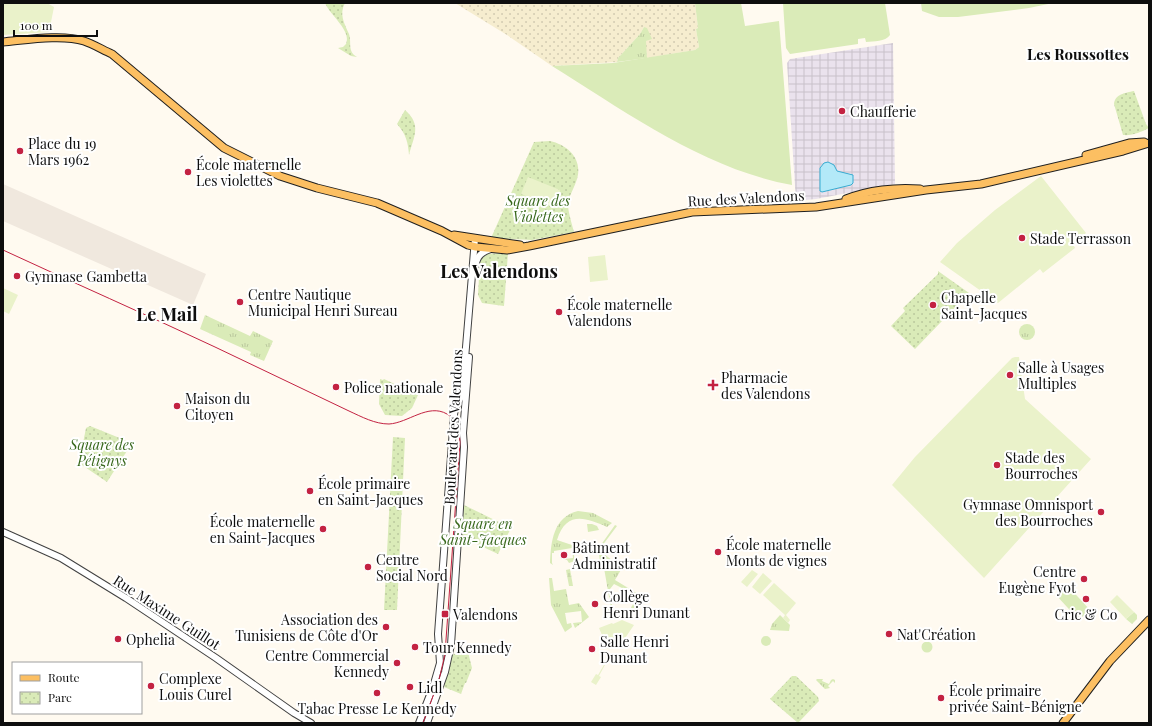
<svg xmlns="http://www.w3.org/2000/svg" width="1152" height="726" viewBox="0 0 1152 726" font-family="'Playfair Display',serif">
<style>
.industrial{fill:url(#industrial-grid)}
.farmland{fill:url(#farmland-dots)}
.grass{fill:url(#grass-tufts)}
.park{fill:url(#park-dots)}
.garden{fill:#daebb8}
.pitch{fill:#eaf2ca}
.plaza{fill:#f0e8de}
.water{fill:#b3e9f8;stroke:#37abd1}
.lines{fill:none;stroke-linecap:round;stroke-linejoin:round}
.minor-casing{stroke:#414141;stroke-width:8}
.major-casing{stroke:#1f1f1f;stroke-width:9}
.minor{stroke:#fff;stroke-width:6}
.major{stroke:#fcbf62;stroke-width:7}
.tram{stroke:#c32242;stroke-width:1}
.poi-dot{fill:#c32242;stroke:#fff;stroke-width:1.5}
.labels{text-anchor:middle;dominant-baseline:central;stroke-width:4;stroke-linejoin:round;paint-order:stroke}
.poi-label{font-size:14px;fill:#0e0e0e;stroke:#fff;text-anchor:start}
.street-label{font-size:14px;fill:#0e0e0e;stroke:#fff}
.park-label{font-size:14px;font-style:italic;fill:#38681c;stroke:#fff}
.neighbourhood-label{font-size:15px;font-weight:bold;fill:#0e0e0e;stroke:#fff}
.district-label{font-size:18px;font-weight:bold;fill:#0e0e0e;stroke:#fff}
</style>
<defs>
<pattern id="industrial-grid" width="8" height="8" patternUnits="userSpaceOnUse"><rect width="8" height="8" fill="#eae2ed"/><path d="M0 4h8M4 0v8" fill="none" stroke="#c8c1ca"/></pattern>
<pattern id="farmland-dots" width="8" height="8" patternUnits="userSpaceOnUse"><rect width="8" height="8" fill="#f6edcf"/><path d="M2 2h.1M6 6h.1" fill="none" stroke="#d2cab1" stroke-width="1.8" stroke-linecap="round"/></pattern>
<pattern id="grass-tufts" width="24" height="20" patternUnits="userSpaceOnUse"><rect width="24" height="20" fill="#daebb8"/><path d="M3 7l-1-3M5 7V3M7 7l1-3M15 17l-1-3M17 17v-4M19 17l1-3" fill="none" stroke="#bac89d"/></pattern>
<pattern id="park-dots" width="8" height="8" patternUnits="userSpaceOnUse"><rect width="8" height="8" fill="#daebb8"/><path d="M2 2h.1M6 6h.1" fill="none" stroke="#bac89d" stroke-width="1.8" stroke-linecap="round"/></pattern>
</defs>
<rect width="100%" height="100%" fill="#fffaf0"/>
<polygon class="industrial" points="893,43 895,184 816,199 796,201 787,63 790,59"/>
<polygon class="farmland" points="455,3 695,3 698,28 696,29 699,47 695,50 647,58 645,41 651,39 644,27 640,34 618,58 617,62 552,66 507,35"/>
<g class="grass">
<polygon points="644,27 647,28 652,39 646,41 647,58 617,62 618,58 640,34"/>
<polygon points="205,315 250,336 253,331 273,341 264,361 250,355 251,352 200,329"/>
<circle cx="1027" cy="332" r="8"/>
<path d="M578,511L593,513L612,523L607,527C585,517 566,511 557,540L572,545L575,561L569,563L567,560L563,559L573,558L572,548L554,551V553H552V563L553,565L550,563C551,542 553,517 578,511Z"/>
<polygon points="587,524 592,524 597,526 599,530 588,532"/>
<polygon points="615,525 617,526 599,550 622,568 615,580 643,597 629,619 625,618 635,601 622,592 624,589 614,584 610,589 613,612 605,613 605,610 611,608 604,568 601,569 599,554 594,554 596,548 598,549"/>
<polygon points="570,569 573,586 569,586 566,570"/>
<polygon points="549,578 552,578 554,591 566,589 569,605 579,603 589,617 575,628 573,623 582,622 581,611 565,613 567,624 571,623 572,627 565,632 551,605"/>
<polygon points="1134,612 1137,615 1137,619 1132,624 1126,619"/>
<polygon points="780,615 790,625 789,631 770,630 772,624"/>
<circle cx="766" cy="641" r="5"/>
<circle cx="927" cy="647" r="5.5"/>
<polygon points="817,679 823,679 822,681 829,684 831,680 833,679 835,680 835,683 833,681 828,686 830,688 825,689 816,680"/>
</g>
<g class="park">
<path d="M325,3H345C339,14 344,23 349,34C352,43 347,51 357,57L351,56L338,48L343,47L346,44C352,31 330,15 325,3Z"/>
<path d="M1134,91L1146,124L1149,128C1141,132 1132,136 1123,135L1114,104C1115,94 1125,93 1134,91Z"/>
<path d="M405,110C422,125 414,136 409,155C408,142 406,134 397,124Z"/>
<path d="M550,141C568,145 583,159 577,179C575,186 570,194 568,202C567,208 572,225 574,232L532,240L491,238L534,142Z"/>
<polygon points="508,253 504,306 482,303 478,295 480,259 485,254"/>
<polygon points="938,271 969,293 915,349 891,326 905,311 903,308 938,274"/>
<polygon points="380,379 383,380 384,379 418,395 412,408 402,416 385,415 379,404"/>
<polygon points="90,426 132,443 107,482 79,463 86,428"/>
<polygon points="393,437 405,438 397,610 384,610"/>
<polygon points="464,505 511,528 498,554 462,537"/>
<polygon points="467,648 472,668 466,683 465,683 461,694 444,687 452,655"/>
<polygon points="792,676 796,676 818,697 819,701 798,723 770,699"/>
</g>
<g class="garden">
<path d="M695,3H741L745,26L779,21L792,185C704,169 626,112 552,66L613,63L695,50L699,47L696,29L698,28Z"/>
<path d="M783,3H885L890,35C885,42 874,41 866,42L865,38L858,39V44L790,54L786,48Z"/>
<polygon points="921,3 1053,3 1029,8 958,17 939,17 922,11"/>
<polygon points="1067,585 1090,610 1079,620 1056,595"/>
</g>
<g class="pitch">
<polygon points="3,3 47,3 54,7 49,32 3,35"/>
<polygon points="1041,176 1086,233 1073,244 1075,248 1043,273 1040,269 998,303 940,262 957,243 995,210"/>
<polygon points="528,177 560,190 553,207 521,194"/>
<polygon points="605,255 608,280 590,282 588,257"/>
<polygon points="3,288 18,295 9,314 3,311"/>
<polygon points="1015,357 1019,357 1025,399 1091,459 984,578 892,485 915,457 1012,358"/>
<polygon points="752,570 758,574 747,587 741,582"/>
<polygon points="763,573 772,581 760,594 752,587"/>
<polygon points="774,583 796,603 786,615 790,620 788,623 783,618 785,615 763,595"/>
<polygon points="1117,595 1134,612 1126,619 1110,602"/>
<polygon points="622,620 634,625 621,644 608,649 599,628 612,623 613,624"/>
<polygon points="605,663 606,663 599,676 601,677 596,685 591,682 596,674 598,675"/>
</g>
<polygon class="plaza" points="3,184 206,274 193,305 3,221"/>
<polygon class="water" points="828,162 834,165 837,171 853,175 853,183 851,185 822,192 820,191 820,168 824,163"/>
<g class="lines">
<defs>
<g id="minor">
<path d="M475,267C477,256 481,252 491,249"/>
<polyline points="3,532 61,558 126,598 216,658 294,713 311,723"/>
<polyline points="419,723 433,687 440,663 438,634 454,415 455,408 462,395 475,239"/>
<polyline points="427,723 445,672 451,645 464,447 463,433 469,357"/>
</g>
<g id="major">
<path d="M3,42C26,40 62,34 84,41C93,44 103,50 112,54L224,148L280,176L317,188L377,203L442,231L468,245L476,247L507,250L529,246L692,212L816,207L926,190L981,184L1123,151L1149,143"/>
<polyline points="1086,155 1129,143 1144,142"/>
<path d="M846,199C868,190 896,187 920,189"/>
<polyline points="454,235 520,245"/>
<polyline points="1063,723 1110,661 1149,620"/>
</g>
</defs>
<use href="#minor" class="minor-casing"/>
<use href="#major" class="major-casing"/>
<use href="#minor" class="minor"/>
<use href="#major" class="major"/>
<path class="tram" d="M3,250C74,283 145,314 215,347C260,368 304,390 349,411C362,417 375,424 389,424C408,423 428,403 447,414C458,420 459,430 460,442L445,654L439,680L423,723"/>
</g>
<g class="poi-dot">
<circle cx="842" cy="111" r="4"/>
<circle cx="20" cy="151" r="4"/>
<circle cx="188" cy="172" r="4"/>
<circle cx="1022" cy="238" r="4"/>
<circle cx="17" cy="276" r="4"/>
<circle cx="240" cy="302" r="4"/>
<circle cx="933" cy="305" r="4"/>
<circle cx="559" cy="312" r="4"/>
<circle cx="1010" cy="375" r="4"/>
<path d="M711 379h4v4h4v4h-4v4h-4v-4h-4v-4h4z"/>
<circle cx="336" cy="387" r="4"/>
<circle cx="177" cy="406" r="4"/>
<circle cx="997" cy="465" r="4"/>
<circle cx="310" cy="491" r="4"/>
<circle cx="1101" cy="512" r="4"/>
<circle cx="323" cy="529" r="4"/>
<circle cx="718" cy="552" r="4"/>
<circle cx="564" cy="555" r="4"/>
<circle cx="368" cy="567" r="4"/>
<circle cx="1084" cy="579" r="4"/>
<circle cx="1086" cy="599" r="4"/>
<circle cx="595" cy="604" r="4"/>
<rect x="441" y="610" width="8" height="8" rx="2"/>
<circle cx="386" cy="627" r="4"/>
<circle cx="889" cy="634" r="4"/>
<circle cx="118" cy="639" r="4"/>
<circle cx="415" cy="647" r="4"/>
<circle cx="592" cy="649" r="4"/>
<circle cx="397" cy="663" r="4"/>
<circle cx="151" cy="686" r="4"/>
<circle cx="410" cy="687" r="4"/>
<circle cx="377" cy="693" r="4"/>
<circle cx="941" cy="698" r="4"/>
</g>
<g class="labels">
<g class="poi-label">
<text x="850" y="111">Chaufferie</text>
<text x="28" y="143">Place du 19<tspan x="28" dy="16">Mars 1962</tspan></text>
<text x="196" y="164">École maternelle<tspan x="196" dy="16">Les violettes</tspan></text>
<text x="1030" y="238">Stade Terrasson</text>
<text x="25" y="276">Gymnase Gambetta</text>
<text x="248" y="294">Centre Nautique<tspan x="248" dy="16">Municipal Henri Sureau</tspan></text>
<text x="941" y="297">Chapelle<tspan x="941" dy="16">Saint-Jacques</tspan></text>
<text x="567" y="304">École maternelle<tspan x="567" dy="16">Valendons</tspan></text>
<text x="1018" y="367">Salle à Usages<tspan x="1018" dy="16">Multiples</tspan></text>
<text x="721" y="377">Pharmacie<tspan x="721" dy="16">des Valendons</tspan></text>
<text x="344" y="387">Police nationale</text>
<text x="185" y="398">Maison du<tspan x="185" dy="16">Citoyen</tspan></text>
<text x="1005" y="457">Stade des<tspan x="1005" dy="16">Bourroches</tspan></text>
<text x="318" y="483">École primaire<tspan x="318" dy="16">en Saint-Jacques</tspan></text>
<text x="1093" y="504" text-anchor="end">Gymnase Omnisport<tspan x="1093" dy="16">des Bourroches</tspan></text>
<text x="315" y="521" text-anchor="end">École maternelle<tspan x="315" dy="16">en Saint-Jacques</tspan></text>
<text x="726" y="544">École maternelle<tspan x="726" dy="16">Monts de vignes</tspan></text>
<text x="572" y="547">Bâtiment<tspan x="572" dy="16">Administratif</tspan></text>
<text x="376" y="559">Centre<tspan x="376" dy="16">Social Nord</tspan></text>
<text x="1076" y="571" text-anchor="end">Centre<tspan x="1076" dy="16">Eugène Fyot</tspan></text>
<text x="603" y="596">Collège<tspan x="603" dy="16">Henri Dunant</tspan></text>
<text x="453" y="614">Valendons</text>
<text x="1086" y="614" text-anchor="middle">Cric &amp; Co</text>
<text x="378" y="619" text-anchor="end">Association des<tspan x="378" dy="16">Tunisiens de Côte d'Or</tspan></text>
<text x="897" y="634">Nat'Création</text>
<text x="126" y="639">Ophelia</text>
<text x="600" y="641">Salle Henri<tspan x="600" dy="16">Dunant</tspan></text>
<text x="423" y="647">Tour Kennedy</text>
<text x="389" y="655" text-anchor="end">Centre Commercial<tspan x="389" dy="16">Kennedy</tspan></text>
<text x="159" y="678">Complexe<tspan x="159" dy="16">Louis Curel</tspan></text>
<text x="418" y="687">Lidl</text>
<text x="949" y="690">École primaire<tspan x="949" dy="16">privée Saint-Bénigne</tspan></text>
<text x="377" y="708" text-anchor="middle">Tabac Presse Le Kennedy</text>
</g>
<g class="street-label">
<text transform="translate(746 198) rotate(-3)">Rue des Valendons</text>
<text transform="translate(453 427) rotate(-87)">Boulevard des Valendons</text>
<text transform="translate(167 612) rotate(33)">Rue Maxime Guillot</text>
</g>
<g class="park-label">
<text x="538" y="200">Square des<tspan x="538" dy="16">Violettes</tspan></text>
<text x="102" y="444">Square des<tspan x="102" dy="16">Pétignys</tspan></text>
<text x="483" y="523">Square en<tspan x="483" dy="16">Saint-Jacques</tspan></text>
</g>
<g class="neighbourhood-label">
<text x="1078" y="54">Les Roussottes</text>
</g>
<g class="district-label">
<text x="499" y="271">Les Valendons</text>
<text x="167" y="314">Le Mail</text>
</g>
</g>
<rect width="1152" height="726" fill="none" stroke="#0e0e0e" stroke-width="8"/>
<rect x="12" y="662" width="130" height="52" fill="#ffffff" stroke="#9f9f9f"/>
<rect x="20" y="675" width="20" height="6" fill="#fcbf62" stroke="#9f9f9f"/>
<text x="48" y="682" font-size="12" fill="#0e0e0e">Route</text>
<rect x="20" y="692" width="20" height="12" fill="url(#park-dots)" stroke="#9f9f9f"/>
<text x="48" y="702" font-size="12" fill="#0e0e0e">Parc</text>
<path d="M14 30v6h83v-6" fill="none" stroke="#0e0e0e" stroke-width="2"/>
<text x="20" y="30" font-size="12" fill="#0e0e0e" stroke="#ffffff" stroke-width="3" paint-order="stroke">100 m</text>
</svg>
